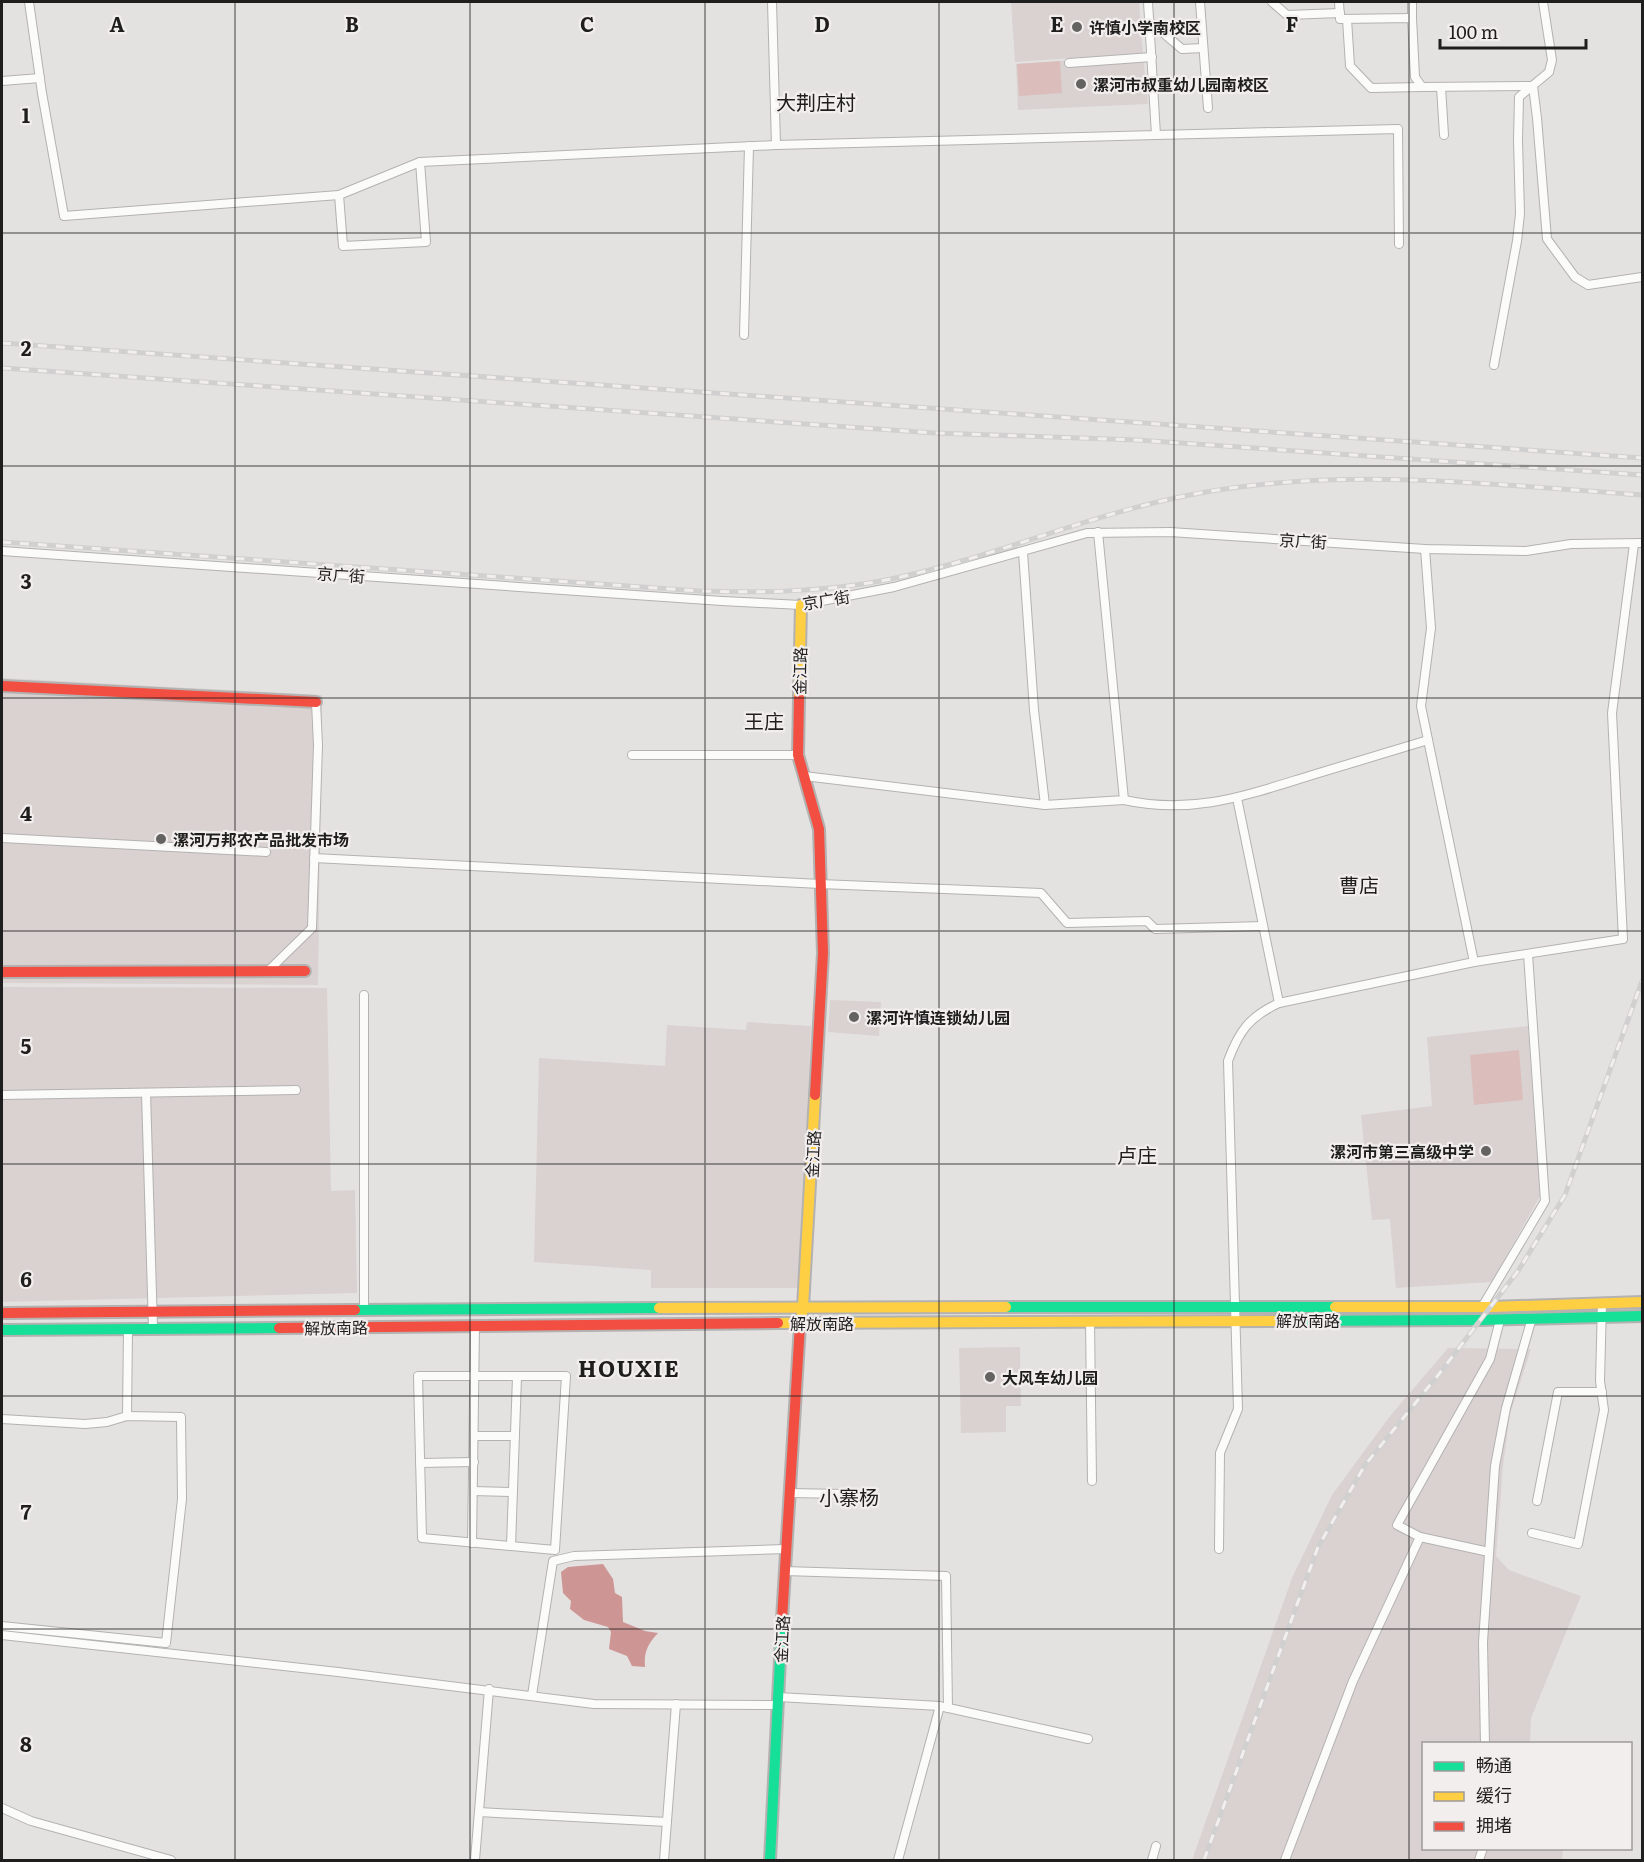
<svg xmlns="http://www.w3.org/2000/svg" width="1644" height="1862" viewBox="0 0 1644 1862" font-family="Literata,'Noto Sans SC',serif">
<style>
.built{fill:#d9d2d1}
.green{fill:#dbbebc}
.water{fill:#cd9694}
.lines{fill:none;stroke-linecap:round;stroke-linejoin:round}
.street-casing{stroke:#b4b2b1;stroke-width:10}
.fast-casing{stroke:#b4b2b1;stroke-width:14}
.slow-casing{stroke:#b4b2b1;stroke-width:14}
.jam-casing{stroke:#b4b2b1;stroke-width:14}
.street{stroke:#fbfbfa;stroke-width:8}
.fast{stroke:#16e098;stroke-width:10}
.slow{stroke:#ffcf43;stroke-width:10}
.jam{stroke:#f24e42;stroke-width:10}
.rail-casing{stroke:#d1d0d0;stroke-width:5}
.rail{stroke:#f2eeed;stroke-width:3;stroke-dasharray:9;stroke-linecap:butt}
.grid{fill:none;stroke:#1f1e1e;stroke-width:1.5;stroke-opacity:0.55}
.poi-dot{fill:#646362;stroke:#f2eeed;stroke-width:2}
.labels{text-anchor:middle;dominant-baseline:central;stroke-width:4.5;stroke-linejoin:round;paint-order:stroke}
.poi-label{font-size:16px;font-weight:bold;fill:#1f1e1e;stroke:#f2eeed;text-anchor:start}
.street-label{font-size:16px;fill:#1f1e1e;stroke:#f2eeed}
.quarter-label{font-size:20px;fill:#1f1e1e;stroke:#f2eeed}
.district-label{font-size:22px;font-weight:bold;letter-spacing:1.5px;fill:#1f1e1e;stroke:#f2eeed}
.grid-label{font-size:20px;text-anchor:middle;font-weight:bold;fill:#1f1e1e;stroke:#f2eeed;stroke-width:4.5;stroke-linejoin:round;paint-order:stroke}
</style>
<rect width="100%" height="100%" fill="#e4e2e1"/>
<g class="built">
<polygon points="1011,2 1139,2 1143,53 1015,62"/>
<polygon points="1143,55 1148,104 1018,110 1016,64"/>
<polygon points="2,678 322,695 318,985 2,983"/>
<polygon points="2,987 327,988 331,1191 355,1190 357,1293 2,1302"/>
<polygon points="830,1000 881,1002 879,1036 828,1032"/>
<polygon points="747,1022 811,1026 799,1288 651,1288 651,1270 534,1262 539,1058 665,1066 667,1025 746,1030"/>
<polygon points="1528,1026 1540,1196 1492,1282 1396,1288 1390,1219 1372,1220 1361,1115 1432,1106 1427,1037"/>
<polygon points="1020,1347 1021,1406 1006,1406 1006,1432 961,1433 959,1348"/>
<polygon points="1448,1348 1531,1349 1510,1414 1503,1466 1496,1556 1509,1570 1581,1596 1531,1718 1530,1743 1424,1744 1424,1848 1563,1849 1562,1860 1192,1860 1292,1578 1332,1495 1390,1416"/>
</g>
<g class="green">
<polygon points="1060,61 1062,93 1019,96 1017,64"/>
<polygon points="1519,1050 1523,1100 1474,1105 1470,1055"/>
</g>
<path class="water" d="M603,1564L613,1579L615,1593L622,1597L623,1622L645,1631L658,1633C647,1645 644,1652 645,1667L632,1666L627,1656L609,1649L611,1632L608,1627L584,1620L570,1609L571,1601L563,1593L561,1572L568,1567Z"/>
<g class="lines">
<defs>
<g id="street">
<polyline points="29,2 42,93 64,216 339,195 420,162 776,145"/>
<polyline points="772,2 776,145 1156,135 1148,2"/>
<polyline points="1200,2 1208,108"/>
<polyline points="1272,2 1287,15 1340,13"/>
<polyline points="1339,2 1340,19 1412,18 1415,77 1422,87 1533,86 1537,118 1547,239 1575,277 1588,285 1642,277"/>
<polyline points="1412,2 1412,18"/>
<polyline points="1347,19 1350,66 1371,88 1422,87"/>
<polyline points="1149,21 1182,49 1203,48"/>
<polyline points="1069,63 1152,57"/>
<polyline points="2,81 40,78"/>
<polyline points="1441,87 1444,135"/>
<polyline points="1156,135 1398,129 1399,244"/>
<polyline points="339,195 343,246 426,242 420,162"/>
<polyline points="744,335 749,146"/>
<polyline points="1494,365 1517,241 1520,214 1518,140 1519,97 1549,72 1552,60 1543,2"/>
<polyline points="1425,549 1431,628 1421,706 1474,962 1623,939 1612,713 1634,544"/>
<polyline points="2,551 722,601 801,605 894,587 1087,533 1170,532 1425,549 1526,551 1571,544 1642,543"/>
<polyline points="632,755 798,755"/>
<polyline points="804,776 1045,805 1034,710 1023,552"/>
<polyline points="1237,798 1279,1003 1474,962"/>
<path d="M1124,800C1193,815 1244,796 1309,776C1349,764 1389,752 1428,740"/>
<polyline points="1045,805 1124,800 1098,532"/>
<polyline points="2,838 266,852"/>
<polyline points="314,858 820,884 1041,893 1067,923 1147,921 1155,929 1263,926"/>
<polyline points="268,971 312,928 318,745 316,702"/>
<polyline points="364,995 364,1310"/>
<polyline points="146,1093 153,1328"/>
<polyline points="2,1095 296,1090"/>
<polyline points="1482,1307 1545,1201 1528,954"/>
<polyline points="1090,1321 1092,1481"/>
<polygon points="418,1376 566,1376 555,1550 422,1538"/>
<polyline points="127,1416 128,1329"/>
<polyline points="2,1419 85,1424 107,1422 127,1416 181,1417 182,1499 166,1643 2,1626"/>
<polyline points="474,1436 515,1436"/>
<polyline points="420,1463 474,1462"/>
<polyline points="473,1491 513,1492"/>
<polyline points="789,1493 845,1494"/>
<polyline points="1537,1501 1558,1392 1602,1392"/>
<polyline points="1532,1533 1578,1544 1604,1410 1600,1381 1602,1303"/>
<polyline points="1420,1537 1489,1552"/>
<polyline points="472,1543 475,1326"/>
<polyline points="511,1546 517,1377"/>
<path d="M1219,1549L1220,1453L1238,1409L1228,1061C1239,1031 1249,1017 1279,1003"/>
<polyline points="784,1571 946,1576 948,1708"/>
<polyline points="2,1635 338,1672 594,1704 778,1705"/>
<polyline points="532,1695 553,1561 574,1556 786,1549"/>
<polyline points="778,1697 940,1706 898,1860"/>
<polyline points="944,1707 1088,1739"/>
<polyline points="1485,1744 1483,1642 1495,1466 1506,1408 1532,1318"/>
<polyline points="2,1808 31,1821 171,1860"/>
<polyline points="479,1812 667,1822"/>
<polyline points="475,1860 489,1689"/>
<polyline points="664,1860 676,1704"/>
<polyline points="1152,1860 1156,1846"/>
<polyline points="1285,1860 1353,1681 1420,1537 1397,1525 1490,1359 1500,1320"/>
<polyline points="1479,1860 1483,1848"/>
</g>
<g id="fast">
<polyline points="1006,1307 1335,1307"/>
<polyline points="355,1310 659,1308"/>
<polyline points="1277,1321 1480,1320 1642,1316"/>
<polyline points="2,1330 279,1328"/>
<polyline points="770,1860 782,1619"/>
</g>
<g id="slow">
<polyline points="799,698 801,605"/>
<polyline points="1335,1307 1491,1307 1642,1302"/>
<polyline points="659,1308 1006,1307"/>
<polyline points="778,1323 1277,1321"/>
<polyline points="800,1325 803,1307 815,1095"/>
</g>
<g id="jam">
<polyline points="2,686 316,702"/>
<polyline points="799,698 798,755 819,829 823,953 815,1095"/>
<polyline points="2,972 305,971"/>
<polyline points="2,1313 355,1310"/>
<polyline points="279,1328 778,1323"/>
<polyline points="782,1619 800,1325"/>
</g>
</defs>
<use href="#street" class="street-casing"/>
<use href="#fast" class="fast-casing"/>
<use href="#slow" class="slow-casing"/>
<use href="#jam" class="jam-casing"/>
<use href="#street" class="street"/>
<use href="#fast" class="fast"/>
<use href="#slow" class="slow"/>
<use href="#jam" class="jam"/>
<defs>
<g id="rail">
<polyline points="2,343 1642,458"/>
<polyline points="2,368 935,433 1137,440 1642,475"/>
<path d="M2,542L699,591C763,593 827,592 891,579C997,557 1098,510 1206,492C1350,467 1497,485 1642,495"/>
<polyline points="1204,1860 1318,1547 1365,1465 1439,1374 1518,1271 1565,1195 1642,981"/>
</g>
</defs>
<use href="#rail" class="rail-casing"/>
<use href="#rail" class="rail"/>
</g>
<path class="grid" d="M235,2V1860M470,2V1860M705,2V1860M939,2V1860M1174,2V1860M1409,2V1860M2,233H1642M2,466H1642M2,698H1642M2,931H1642M2,1164H1642M2,1396H1642M2,1629H1642"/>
<g class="poi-dot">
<circle cx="1077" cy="27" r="6"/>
<circle cx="1081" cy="84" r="6"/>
<circle cx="161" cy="839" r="6"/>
<circle cx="854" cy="1017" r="6"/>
<circle cx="1486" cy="1151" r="6"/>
<circle cx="990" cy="1377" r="6"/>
</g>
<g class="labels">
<g class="poi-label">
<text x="1089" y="27">许慎小学南校区</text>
<text x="1093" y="84">漯河市叔重幼儿园南校区</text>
<text x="173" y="839">漯河万邦农产品批发市场</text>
<text x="866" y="1017">漯河许慎连锁幼儿园</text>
<text x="1474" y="1151" text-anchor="end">漯河市第三高级中学</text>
<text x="1002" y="1377">大风车幼儿园</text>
</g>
<g class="street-label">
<text transform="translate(1303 540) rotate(3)">京广街</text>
<text transform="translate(341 574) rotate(4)">京广街</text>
<text transform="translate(826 599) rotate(-9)">京广街</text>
<text transform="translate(799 671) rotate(-89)">金江路</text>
<text transform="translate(812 1154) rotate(-87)">金江路</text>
<text x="1308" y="1320">解放南路</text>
<text x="822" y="1323">解放南路</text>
<text transform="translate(336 1327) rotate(-1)">解放南路</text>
<text transform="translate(781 1639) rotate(-87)">金江路</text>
</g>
<g class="quarter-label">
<text x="816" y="101">大荆庄村</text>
<text x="764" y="720">王庄</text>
<text x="1359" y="884">曹店</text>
<text x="1137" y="1154">卢庄</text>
<text x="849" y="1496">小寨杨</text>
</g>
<g class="district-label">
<text x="629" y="1367">HOUXIE</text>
</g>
</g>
<g class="grid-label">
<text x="117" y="32">A</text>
<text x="352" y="32">B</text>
<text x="587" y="32">C</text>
<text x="822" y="32">D</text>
<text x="1057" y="32">E</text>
<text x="1292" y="32">F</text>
<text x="26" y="123">1</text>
<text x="26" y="356">2</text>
<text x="26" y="589">3</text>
<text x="26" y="821">4</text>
<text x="26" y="1054">5</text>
<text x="26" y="1287">6</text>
<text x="26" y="1520">7</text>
<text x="26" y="1752">8</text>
</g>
<rect width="1644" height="1862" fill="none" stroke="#1f1e1e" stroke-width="6"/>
<rect x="1422" y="1742" width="210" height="108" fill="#f2eeed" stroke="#9e9b9a" stroke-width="1.5"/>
<rect x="1434" y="1762" width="30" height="9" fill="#16e098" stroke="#9e9b9a" stroke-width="1.5"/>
<text x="1476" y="1772" font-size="18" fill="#1f1e1e">畅通</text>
<rect x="1434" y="1792" width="30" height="9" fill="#ffcf43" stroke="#9e9b9a" stroke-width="1.5"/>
<text x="1476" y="1802" font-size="18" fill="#1f1e1e">缓行</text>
<rect x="1434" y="1822" width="30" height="9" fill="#f24e42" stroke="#9e9b9a" stroke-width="1.5"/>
<text x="1476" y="1832" font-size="18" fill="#1f1e1e">拥堵</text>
<path d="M1440 39v9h146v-9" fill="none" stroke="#1f1e1e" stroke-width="3"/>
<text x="1449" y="39" font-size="18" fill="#1f1e1e" stroke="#f2eeed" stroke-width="4.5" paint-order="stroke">100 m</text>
</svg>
